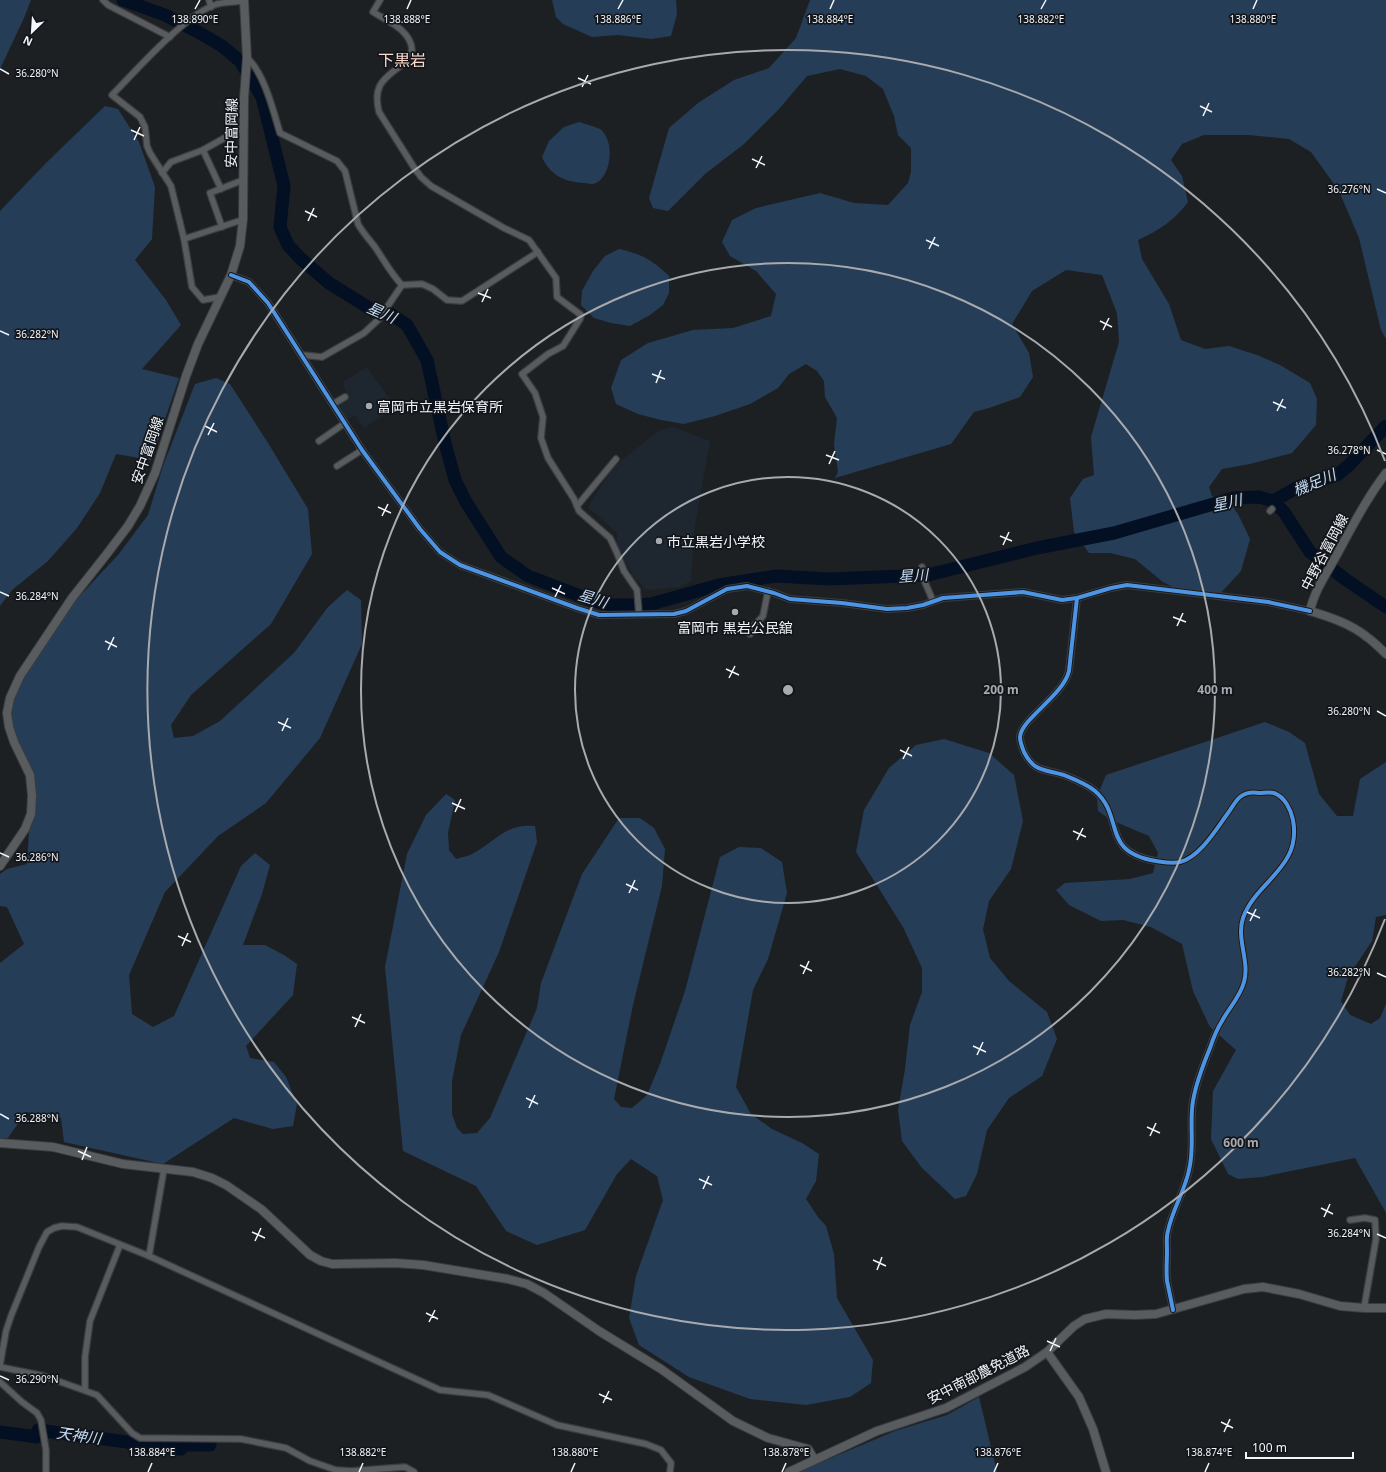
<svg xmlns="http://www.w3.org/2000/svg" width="1386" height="1472" viewBox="0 0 1386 1472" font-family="'Noto Sans','Noto Sans JP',sans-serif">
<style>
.built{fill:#1e262f}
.green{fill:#263d58}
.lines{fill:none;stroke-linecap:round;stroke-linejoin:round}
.river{stroke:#030f23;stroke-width:13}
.street-casing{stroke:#3a3c3f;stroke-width:8}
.secondary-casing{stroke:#3a3c3f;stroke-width:10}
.street{stroke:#595c5e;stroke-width:5.5}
.secondary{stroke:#595c5e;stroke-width:8}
.cycleway-casing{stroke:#12161b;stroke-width:6}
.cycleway{stroke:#4d94e3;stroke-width:4}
.ticks{fill:none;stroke:#f2f5f9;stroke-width:1.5}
.ring{fill:none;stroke:#a7aaae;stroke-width:2}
.poi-dot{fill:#a7aaae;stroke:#12161b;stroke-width:1.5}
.labels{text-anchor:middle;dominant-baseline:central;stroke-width:3.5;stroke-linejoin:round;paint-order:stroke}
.street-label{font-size:14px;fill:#f2f5f9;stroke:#12161b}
.poi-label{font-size:14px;fill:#f2f5f9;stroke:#12161b;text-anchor:start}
.water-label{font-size:15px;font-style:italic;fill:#c4dcf8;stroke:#12161b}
.quarter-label{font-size:16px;fill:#fbdace;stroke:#12161b}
.ticks-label{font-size:10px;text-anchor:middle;fill:#f2f5f9;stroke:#12161b;stroke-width:3.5;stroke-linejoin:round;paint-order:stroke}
.centre{fill:#a7aaae;stroke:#12161b;stroke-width:2}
.ring-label{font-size:12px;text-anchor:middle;font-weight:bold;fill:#a7aaae;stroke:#12161b;stroke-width:3.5;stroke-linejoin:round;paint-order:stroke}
</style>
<rect width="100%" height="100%" fill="#1d2023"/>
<g class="built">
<polygon points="367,367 396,408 391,410 364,428 355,415 347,419 338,405 347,399 343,382"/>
<polygon points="673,427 710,441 694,532 691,581 679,587 647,590 634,577 617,546 617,533 588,507 614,466 660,430"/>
</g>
<g class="green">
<polygon points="0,0 31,0 24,18 0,69"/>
<polygon points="552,0 676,0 677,14 671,36 651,39 618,35 592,37 563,24 556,17"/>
<path d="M810,0H1386V339L1381,330L1359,238L1339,191L1311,152L1289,139L1249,135H1204L1182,144L1171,160L1182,176L1188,202C1175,220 1158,231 1138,240L1142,259L1169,304L1181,340L1205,349L1229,346L1257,355L1280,365L1310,383L1317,399L1316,425L1292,453L1250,464L1222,469L1209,487L1212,496L1232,506L1238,514L1250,539L1241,571L1218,596L1193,597L1163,582L1135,559L1110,553H1089L1074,532L1070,498L1083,479L1094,475L1091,437L1119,342L1117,313L1102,275L1066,270L1032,291L1012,324L1029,353L1033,377L1020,397L989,408L974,412L951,444L835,478L838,472L834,444L837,418L825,397L824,381L817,371L806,364L789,374L778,388L750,404L715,416L684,424L661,420L638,414L616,404L611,388L621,360L648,343L693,330L733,328L771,316L776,294L756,271L730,256L722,242L732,220L756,208L820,193L854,203L888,205L908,183L911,172V148L898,135L894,116L883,89L866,76L840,69L807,76L779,109L744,144L705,174L668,211L653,208L649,198L669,128L698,103L734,80L769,68L796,38Z"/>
<polygon points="105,106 118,109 139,142 155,187 152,239 135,260 166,300 181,325 142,369 179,378 151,460 116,454 100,493 77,528 48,561 12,590 0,606 0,211 46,163"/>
<path d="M579,122C585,124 594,126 600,129C615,140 612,175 596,183C592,185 587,183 584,183C564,182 550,175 542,157L549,141L564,127Z"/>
<path d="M619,249C642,254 652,260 669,276V293L663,305L650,315L630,326L611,323L594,318L581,305L582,291L593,271L605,256Z"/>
<polygon points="216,378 230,384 268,443 308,509 312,554 271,624 191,695 171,725 174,738 193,736 220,721 294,653 328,607 347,590 361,600 362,644 320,738 266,803 218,836 165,892 129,975 132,1014 153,1027 174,1016 241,866 255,853 270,865 262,894 243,945 265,945 284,955 297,964 293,995 246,1046 250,1058 274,1062 286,1077 297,1104 293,1126 273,1129 234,1118 163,1164 64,1142 61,1118 26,1112 8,1138 0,1138 0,963 24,944 7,907 0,906 0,874 7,869 27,864 29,831 35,815 35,796 13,727 12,713 14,700 24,678 74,602 118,555 148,515 163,466 195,384"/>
<polygon points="1265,722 1289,732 1305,743 1319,794 1337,816 1353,816 1360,779 1386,762 1386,915 1376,917 1372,941 1348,977 1341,1001 1350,1015 1371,1024 1380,1018 1386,1004 1386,1213 1355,1158 1262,1177 1238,1179 1228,1174 1211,1139 1213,1091 1236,1050 1210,1027 1193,991 1182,944 1151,927 1123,920 1101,921 1069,905 1056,890 1065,883 1130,879 1153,873 1158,853 1149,836 1111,820 1098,811 1097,797 1106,775"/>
<polygon points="944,739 989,753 1014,775 1023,821 1011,869 989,901 983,929 990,958 1009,981 1047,1012 1057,1039 1042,1076 1009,1098 987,1130 977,1174 966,1196 955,1199 922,1168 902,1141 898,1110 905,1069 910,1025 922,992 922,968 903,927 856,852 864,810 889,768 916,745"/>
<path d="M446,794L455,800L448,833L449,850L456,859C462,857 469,856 474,853C496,841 506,823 535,826L537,842L499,952L461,1035L452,1081V1114L457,1128L463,1134L477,1133L490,1118L537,1008L541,983L582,874L619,818H640L654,828L665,849L662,886L633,1005L614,1099L621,1107L632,1108L647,1095L660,1064L685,991L720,857L739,847L761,848L782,862L787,893L768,959L753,990L736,1087L751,1114L772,1129L802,1143L819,1154L816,1181L806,1199L818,1217L826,1226L834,1254L837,1298L873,1360L871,1383L850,1397L806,1405L750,1399L689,1377L639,1345L629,1318L636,1276L663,1200L657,1176L631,1159L617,1174L585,1230L537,1245L506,1231L476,1186L403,1151L385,967L407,854L426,815Z"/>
<polygon points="979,1397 997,1472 798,1472 895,1431 947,1415"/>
</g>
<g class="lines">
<g class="river">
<polyline points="123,0 165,15 198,32 222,46 240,61 262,97 284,186 280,227 288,245 301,259 329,283 374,311 391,314 407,325 427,360 445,443 455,480 466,502 501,557 528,576 591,600 610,605 636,605 651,604 719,585 776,576 829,579 928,575 1037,548 1114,533 1234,498 1259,497 1273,501 1284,512 1310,552 1345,579 1386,607"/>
<polyline points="1273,501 1300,486 1337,475 1348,466 1386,426"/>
<polyline points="0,1432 37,1437 38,1430 127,1442 135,1445 181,1449 185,1445 210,1445"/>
</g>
<defs>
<g id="street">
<polyline points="103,0 108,5 170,37"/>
<polyline points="209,0 211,7"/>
<path d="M380,0L373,12C387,21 411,30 412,50C402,76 369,72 379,112L415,169L421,177L431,186L504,228L529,240L556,278L557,297L581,315L580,319L563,346L548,354L522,374L535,393L543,417L541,438L548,458L574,499L579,511L610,538L617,553L624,571L637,590L639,614"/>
<path d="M247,58C264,72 274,113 280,133L337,161L345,171L358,224C363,233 369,239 375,247C384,260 391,274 402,285L422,284L433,289L447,300L462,301L538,252"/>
<polyline points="203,150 221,189"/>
<polyline points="162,173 171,162 203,150 244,127"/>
<polyline points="222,227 210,193 243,180"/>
<polyline points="184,239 242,220"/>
<polyline points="231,275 249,282 268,303 362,450 420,529 440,552 460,565 577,608 599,615 674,614 686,611 727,589 747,586 774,593 790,599 842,603 887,609 907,608 923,605 943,598 1023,592 1062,600 1077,598 1111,588 1127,585 1268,602 1310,611"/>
<path d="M220,297L203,300L192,287L184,239L171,186L150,153L147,146L145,127L140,117L112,95C136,71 185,14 217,4C225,2 235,2 244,1"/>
<polyline points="302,355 322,357 364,333 379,319 402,285"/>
<polyline points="333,404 345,397"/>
<polyline points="319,441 345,423"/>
<polyline points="337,466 362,450"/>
<polyline points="577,506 616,459"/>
<polyline points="1270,511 1272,509"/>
<polyline points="922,567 924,580 933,601"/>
<path d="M1077,598L1069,671C1063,696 1021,719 1020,737C1020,742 1022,747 1024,752C1034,772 1044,769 1064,775C1074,779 1087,784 1095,791C1125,817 1100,852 1156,861C1163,862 1173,864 1180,862C1200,857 1217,828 1228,813C1232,808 1235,801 1240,797C1245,793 1253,792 1259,793C1263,793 1270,792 1274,793C1285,797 1291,810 1293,820C1302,868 1256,881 1243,918C1236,939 1250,961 1244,982C1240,997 1229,1008 1222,1021C1217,1029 1213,1039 1210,1048C1203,1065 1196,1083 1193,1101C1189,1124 1195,1146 1189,1170C1185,1191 1172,1210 1168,1231C1166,1237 1167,1244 1167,1251C1167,1260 1166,1271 1167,1281C1169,1290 1171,1300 1173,1310"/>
<polyline points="750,634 750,630 763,616 768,591"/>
<polyline points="1350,1220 1365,1218 1375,1220 1376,1239 1364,1308"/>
<polyline points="149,1256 164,1169"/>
<polyline points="0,1365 6,1331 11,1316 39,1247 47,1232 54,1228 62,1226 77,1227 149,1256 440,1390 488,1395 557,1425 646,1444 661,1450 671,1463 670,1472"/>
<polyline points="0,1367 44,1376 97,1395 132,1433 140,1438 241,1439 286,1448 310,1461 336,1470 351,1471 405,1467 414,1472"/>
<polyline points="0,1382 22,1402 37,1413 41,1420 46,1450 46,1472"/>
<polyline points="85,1390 85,1357 90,1321 120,1245"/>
</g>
<g id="secondary">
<path d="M1386,473C1366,499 1351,529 1335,558C1326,574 1314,592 1310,611C1330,617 1351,624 1367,637C1374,642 1380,648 1386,654"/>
<polyline points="0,866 25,829 31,814 32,796 30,775 14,742 9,727 7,713 10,698 20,676 72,598 106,555 128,526 140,506 155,473 186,376 198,344 231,275 240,246 243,219 244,98 247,58 244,0"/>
<polyline points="0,1143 53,1147 123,1164 193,1172 212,1178 226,1185 261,1209 310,1255 321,1261 332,1264 395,1263 423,1265 508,1279 527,1284 544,1293 599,1331 661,1369 733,1421 768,1438 808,1449 814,1459"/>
<polyline points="1047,1352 1079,1397 1093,1429 1106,1472"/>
<polyline points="789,1472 877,1431 946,1408 1025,1367 1047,1352 1074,1326 1085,1319 1106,1314 1135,1315 1156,1314 1244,1289 1263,1287 1299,1294 1340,1306 1364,1308 1386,1308"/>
</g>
</defs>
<use href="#street" class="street-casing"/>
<use href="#secondary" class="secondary-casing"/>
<use href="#street" class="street"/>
<use href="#secondary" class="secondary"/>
<defs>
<g id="cycleway">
<polyline points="231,275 249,282 268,303 362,450 420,529 440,552 460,565 577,608 599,615 674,614 686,611 727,589 747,586 774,593 790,599 842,603 887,609 907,608 923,605 943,598 1023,592 1062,600 1077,598 1111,588 1127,585 1268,602 1310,611"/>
<path d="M1077,598L1069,671C1063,696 1021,719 1020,737C1020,742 1022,747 1024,752C1034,772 1044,769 1064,775C1074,779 1087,784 1095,791C1125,817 1100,852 1156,861C1163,862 1173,864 1180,862C1200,857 1217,828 1228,813C1232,808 1235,801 1240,797C1245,793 1253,792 1259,793C1263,793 1270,792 1274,793C1285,797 1291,810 1293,820C1302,868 1256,881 1243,918C1236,939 1250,961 1244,982C1240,997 1229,1008 1222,1021C1217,1029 1213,1039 1210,1048C1203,1065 1196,1083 1193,1101C1189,1124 1195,1146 1189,1170C1185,1191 1172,1210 1168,1231C1166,1237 1167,1244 1167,1251C1167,1260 1166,1271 1167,1281C1169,1290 1171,1300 1173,1310"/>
</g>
</defs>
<use href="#cycleway" class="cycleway-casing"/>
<use href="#cycleway" class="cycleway"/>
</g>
<path class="ticks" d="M195,9L200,0M407,9L411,0M618,9L623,0M830,9L834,0M1041,9L1046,0M1253,9L1257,0M0,69L9,74M578,78L591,84M582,87L588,75M1200,106L1212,112M1203,116L1209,103M131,130L144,136M134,140L140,127M752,159L765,165M756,168L762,156M1377,189L1386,193M305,211L317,217M308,221L314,208M926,240L939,246M929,249L935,237M478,293L491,298M482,302L488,289M1100,321L1112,327M1103,330L1109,318M0,331L9,335M652,374L665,379M656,383L661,370M1273,402L1286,408M1277,411L1283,399M205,426L217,432M208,435L214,423M1377,450L1386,454M826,455L839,460M829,464L835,451M378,507L391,513M382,516L388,504M1000,536L1012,541M1003,545L1009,532M552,588L565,594M0,592L9,596M555,597L561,585M1173,617L1186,622M1177,626L1183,613M105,641L117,647M108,650L114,637M726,669L739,675M729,678L735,666M1377,711L1386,716M278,722L291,728M282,731L288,718M900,750L912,756M903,759L909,747M452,803L465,809M455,812L461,799M1073,831L1086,837M1077,840L1083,828M0,853L9,857M626,884L638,890M629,893L635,880M1247,912L1260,918M1250,921L1256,909M178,936L191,942M182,946L188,933M800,965L812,971M1377,973L1386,977M803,974L809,961M352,1017L365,1023M355,1027L361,1014M973,1046L986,1052M977,1055L983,1042M526,1098L538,1104M529,1108L535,1095M0,1114L9,1119M1147,1127L1160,1133M1150,1136L1156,1123M78,1151L91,1157M82,1160L87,1147M699,1179L712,1185M703,1189L709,1176M1321,1208L1333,1214M1324,1217L1330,1204M252,1232L265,1238M1377,1234L1386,1238M255,1241L261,1228M873,1260L886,1266M877,1270L882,1257M426,1313L438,1319M429,1322L435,1310M1047,1341L1060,1347M1050,1351L1056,1338M0,1376L9,1380M599,1394L612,1400M603,1403L609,1391M1221,1422L1233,1428M1224,1432L1230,1419M148,1472L152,1463M359,1472L363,1463M571,1472L575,1463M782,1472L786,1463M994,1472L998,1463M1205,1472L1209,1463"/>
<g class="ring">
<circle cx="788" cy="690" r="213"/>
<circle cx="788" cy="690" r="427"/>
<path d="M1385 919A640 640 0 1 1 1385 461"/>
</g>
<g class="poi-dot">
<circle cx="369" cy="406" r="4"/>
<circle cx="659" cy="541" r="4"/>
<circle cx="735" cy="612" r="4"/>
</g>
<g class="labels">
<g class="street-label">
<text transform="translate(231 133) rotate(-89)">安中富岡線</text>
<text transform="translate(147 450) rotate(-71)">安中富岡線</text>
<text transform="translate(1324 552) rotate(-62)">中野谷富岡線</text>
<text transform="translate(978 1374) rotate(-27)">安中南部農免道路</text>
</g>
<g class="poi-label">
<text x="377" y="406">富岡市立黒岩保育所</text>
<text x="667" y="541">市立黒岩小学校</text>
<text x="735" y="627" text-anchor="middle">富岡市 黒岩公民舘</text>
</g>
<g class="water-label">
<text transform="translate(382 312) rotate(24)">星川</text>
<text transform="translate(1314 482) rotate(-23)">機足川</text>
<text transform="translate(1227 502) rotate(-12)">星川</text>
<text transform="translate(913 575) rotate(-4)">星川</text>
<text transform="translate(593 598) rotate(17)">星川</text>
<text transform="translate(79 1435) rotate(8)">天神川</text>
</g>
<g class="quarter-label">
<text x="402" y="60">下黒岩</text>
</g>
</g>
<g class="ticks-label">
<text x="195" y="23">138.890°E</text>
<text x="407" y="23">138.888°E</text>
<text x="618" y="23">138.886°E</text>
<text x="830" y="23">138.884°E</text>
<text x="1041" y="23">138.882°E</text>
<text x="1253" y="23">138.880°E</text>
<text x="37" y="77">36.280°N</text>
<text x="1349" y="193">36.276°N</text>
<text x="37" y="338">36.282°N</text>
<text x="1349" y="454">36.278°N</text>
<text x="37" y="600">36.284°N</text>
<text x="1349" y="715">36.280°N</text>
<text x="37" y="861">36.286°N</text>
<text x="1349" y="976">36.282°N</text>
<text x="37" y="1122">36.288°N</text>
<text x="1349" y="1237">36.284°N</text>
<text x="37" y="1383">36.290°N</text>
<text x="152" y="1456">138.884°E</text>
<text x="363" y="1456">138.882°E</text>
<text x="575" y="1456">138.880°E</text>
<text x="786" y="1456">138.878°E</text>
<text x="998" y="1456">138.876°E</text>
<text x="1209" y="1456">138.874°E</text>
</g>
<circle cx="788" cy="690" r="6" class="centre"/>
<g class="ring-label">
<text x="1001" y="694">200 m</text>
<text x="1215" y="694">400 m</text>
<text x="1241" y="1147">600 m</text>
</g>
<g transform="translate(32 32) rotate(205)" stroke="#12161b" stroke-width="3" paint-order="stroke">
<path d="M0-3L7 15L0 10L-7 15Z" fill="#f2f5f9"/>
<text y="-6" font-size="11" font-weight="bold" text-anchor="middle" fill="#f2f5f9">N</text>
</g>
<path d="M1246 1452v6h107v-6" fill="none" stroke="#f2f5f9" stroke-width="2"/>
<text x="1252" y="1452" font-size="12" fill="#f2f5f9" stroke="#12161b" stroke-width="3" paint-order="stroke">100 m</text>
</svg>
